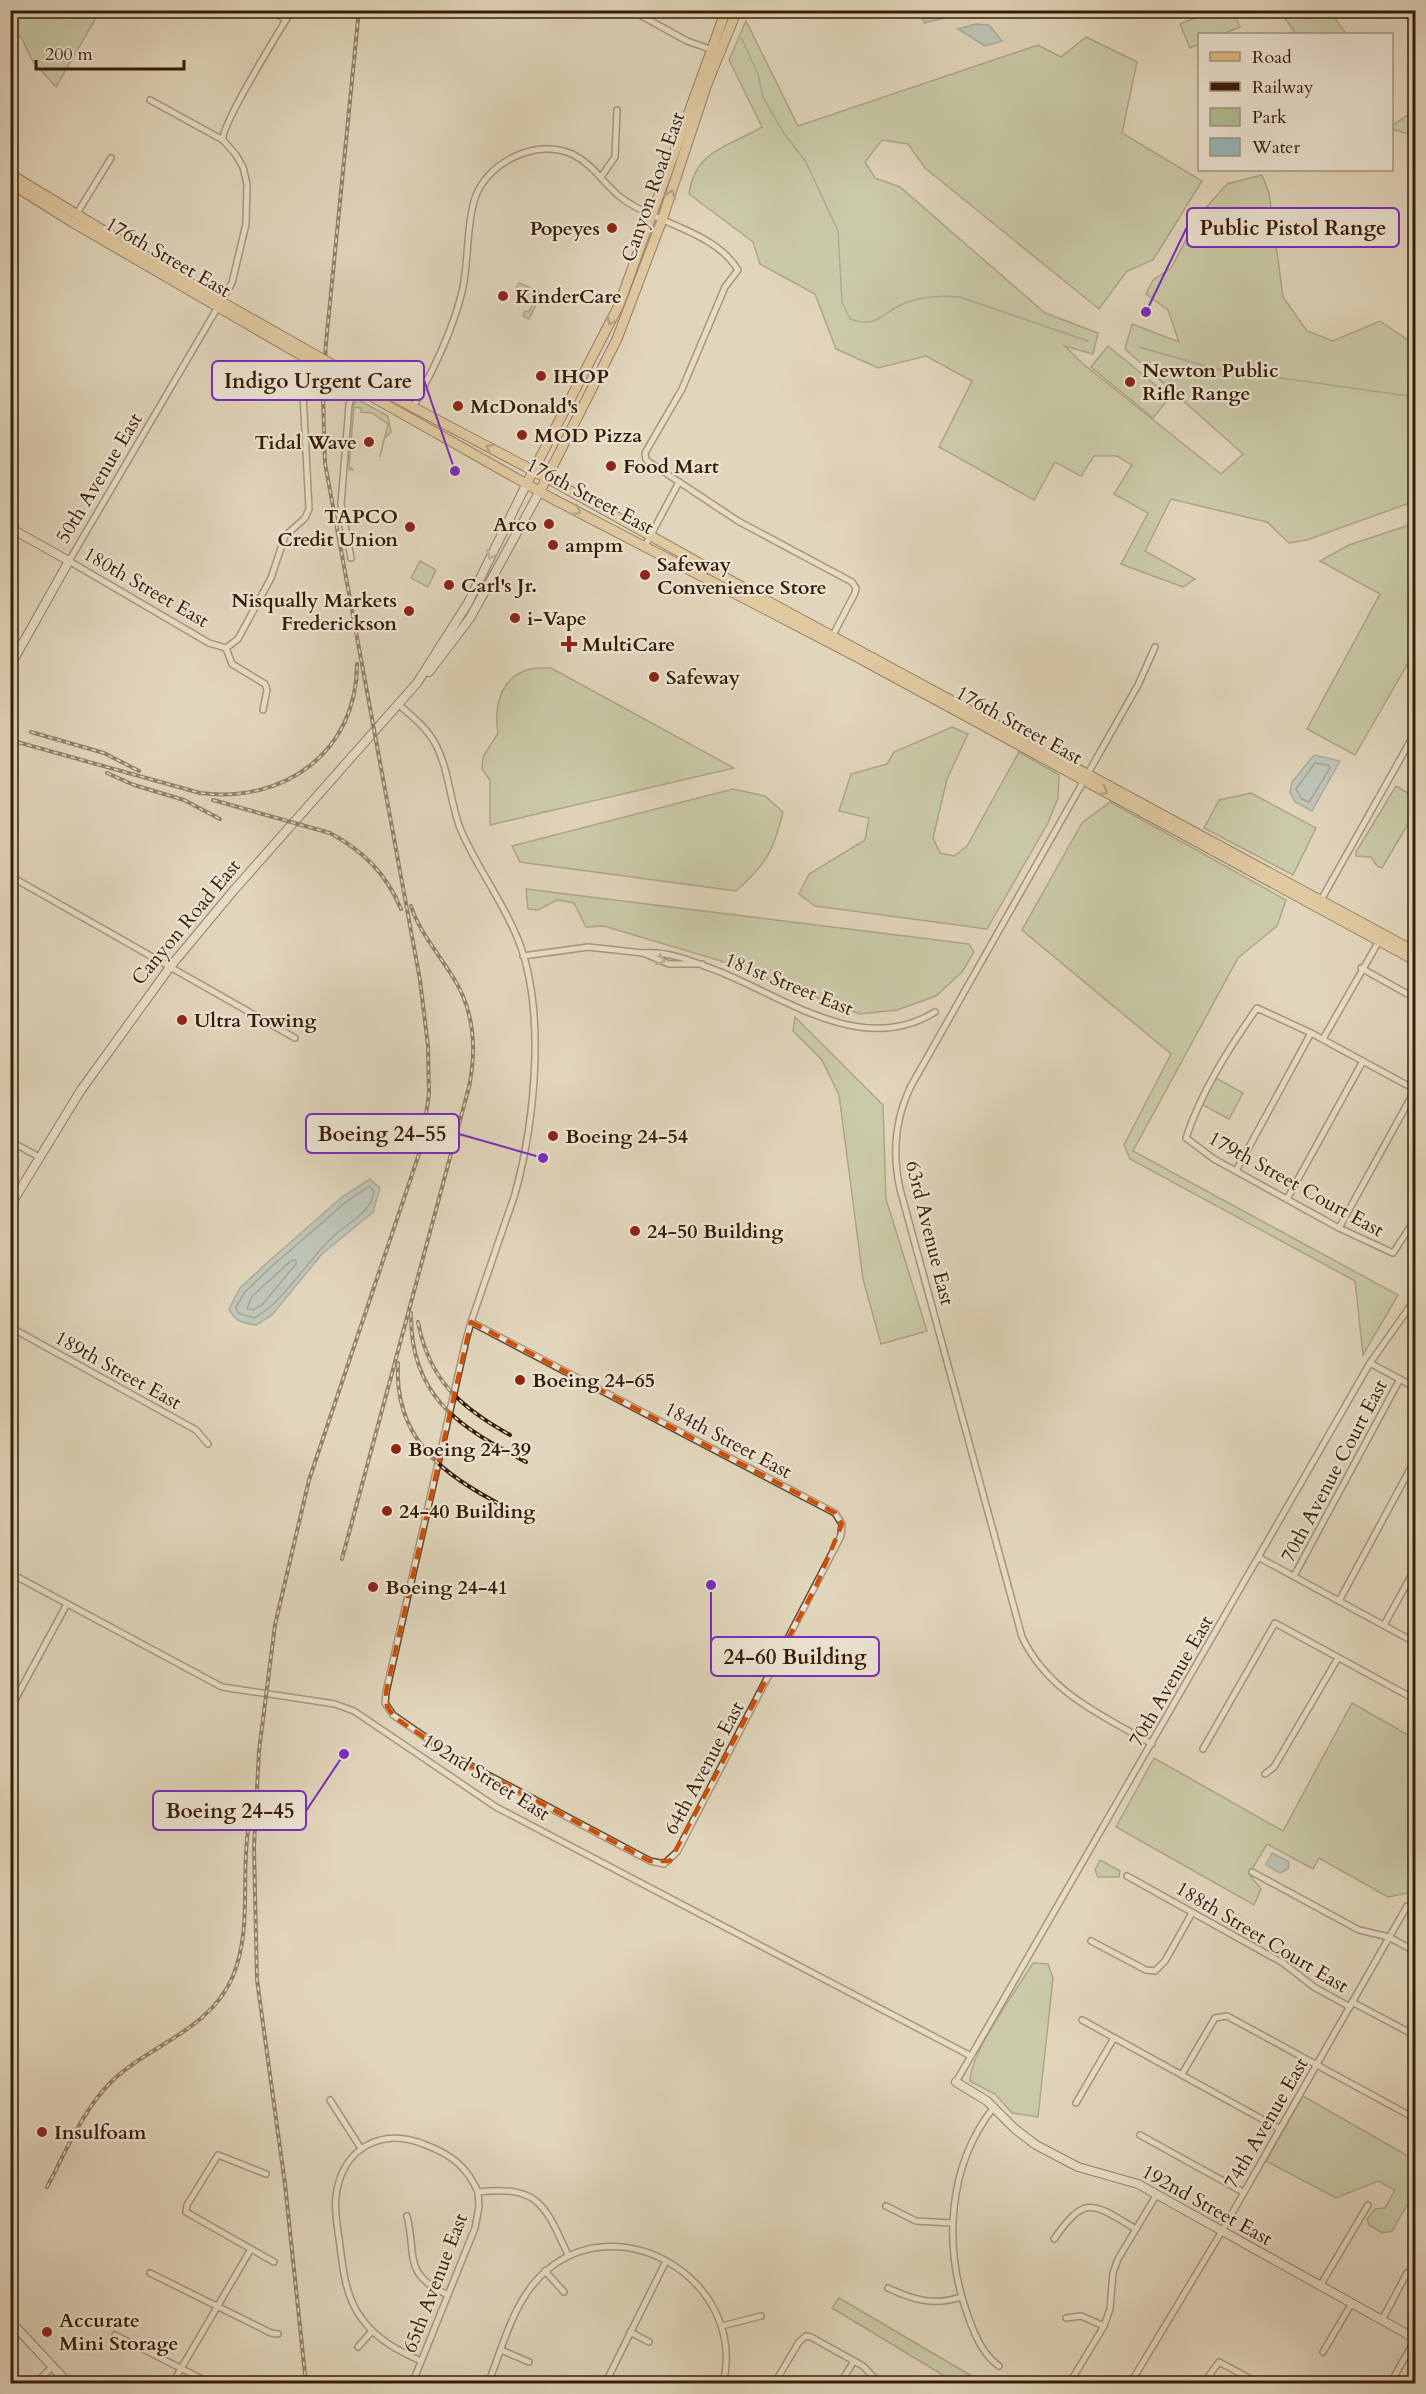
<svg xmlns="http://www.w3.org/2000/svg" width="1426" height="2394" viewBox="0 0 1426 2394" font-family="Cardo,serif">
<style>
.green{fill:#b0be92;stroke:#736d4c;stroke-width:1.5}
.water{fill:#96b7b8;stroke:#707971;stroke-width:1.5}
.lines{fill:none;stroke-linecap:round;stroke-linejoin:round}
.shore{stroke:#666a5f;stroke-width:1.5}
.stream{stroke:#707971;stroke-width:1.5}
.street-casing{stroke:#614a33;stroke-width:8}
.secondary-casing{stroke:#361c06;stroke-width:10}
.primary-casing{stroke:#361c06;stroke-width:11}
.street{stroke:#ece4d3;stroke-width:5}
.secondary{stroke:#ece4d3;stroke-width:8}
.primary{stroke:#e0bb7e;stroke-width:9}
.rail-casing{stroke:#361c06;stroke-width:4}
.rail{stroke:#ece4d3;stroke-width:1.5;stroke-dasharray:4.5;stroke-linecap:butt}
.primary-bridge-casing{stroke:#361c06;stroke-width:11;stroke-linecap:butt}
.primary-bridge{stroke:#e0bb7e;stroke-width:9}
.oneway{stroke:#8b6c42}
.oneway2{stroke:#9a8a77}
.marked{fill:none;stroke:#cd500b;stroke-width:4.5;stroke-dasharray:12 8;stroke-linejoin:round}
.poi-dot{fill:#8f2418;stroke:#ece4d3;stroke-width:2}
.labels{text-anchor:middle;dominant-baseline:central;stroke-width:4.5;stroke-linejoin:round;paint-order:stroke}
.street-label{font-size:20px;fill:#361c06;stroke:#ece4d3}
.poi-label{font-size:20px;font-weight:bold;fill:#361c06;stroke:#ece4d3;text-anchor:start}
.leader{fill:none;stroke:#7b2cbf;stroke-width:2}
.callout-dot{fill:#7b2cbf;stroke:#ece4d3;stroke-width:2}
.callout{fill:#ece4d3;stroke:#7b2cbf;stroke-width:2}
.callout-label{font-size:21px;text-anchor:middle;font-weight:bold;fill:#361c06}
</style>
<rect width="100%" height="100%" fill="#e1d6bb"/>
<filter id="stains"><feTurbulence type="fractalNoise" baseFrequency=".00333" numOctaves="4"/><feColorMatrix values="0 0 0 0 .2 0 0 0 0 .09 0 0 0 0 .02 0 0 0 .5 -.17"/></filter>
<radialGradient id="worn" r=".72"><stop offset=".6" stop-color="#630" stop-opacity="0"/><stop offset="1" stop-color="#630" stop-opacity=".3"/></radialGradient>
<g class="green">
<polygon points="1214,10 1233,11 1240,27 1223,34 1200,34 1199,44 1190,48 1180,24"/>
<polygon points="10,11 11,10 100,11 56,87 32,60 22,39 11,27"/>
<polygon points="1280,11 1330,11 1346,34 1296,34"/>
<path d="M746,21L798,126L1038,45L1061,57L1086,37L1137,62L1122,133L1202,181L1153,260L1127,271L1099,309L925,168L908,144L882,140L865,162L875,178L900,187L1045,313L1098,333L1093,354L1065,346L1082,363L1221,474L1243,454L1125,349L1132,324L1179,342L1168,310L1146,294L1153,280L1171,268L1198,217L1227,184L1262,175L1269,193L1283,297L1307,331L1333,341L1380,321L1415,345V501L1307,540L1289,543L1267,522L1171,499L1145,551L1195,579L1183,587L1121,564L1148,513L1114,494L1132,465L1117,456H1094L1081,476L1055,462L1034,500L939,447L972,381L926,356L878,368L836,349L815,294L760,264L753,242L689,194C695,150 728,147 762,127L729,60Z"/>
<polygon points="1415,110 1415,136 1392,129 1392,126"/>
<polygon points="519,283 542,293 529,319 523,316 525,311 529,312 532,305 517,297 519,292 515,290"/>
<polygon points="1108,346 1170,397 1153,418 1091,367"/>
<polygon points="357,399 388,416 391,432 384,439 380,457 388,424 372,413 361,412 361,408 354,407 349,466 353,470 347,469 351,408"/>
<polygon points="1415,523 1415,651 1355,755 1307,729 1380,594 1320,561 1349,545"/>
<polygon points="420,561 436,570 428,587 411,578"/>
<path d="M551,668L734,768L490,825V780L482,769L483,757L498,733C494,709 499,679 527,670C534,667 544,668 551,668Z"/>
<polygon points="952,727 968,734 947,779 933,838 940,853 954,856 967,846 1019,752 1059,775 1058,798 1048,823 987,929 815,906 799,894 809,874 865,840 869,818 839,811 851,774 887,764 894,752"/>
<polygon points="1396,786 1415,797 1415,812 1382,868 1377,866 1371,857 1356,856 1356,852"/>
<path d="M733,789L765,796L783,812C774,850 766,865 736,891L520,862L512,846Z"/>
<polygon points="1251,793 1316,828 1293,875 1204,828 1219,800"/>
<polygon points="1110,802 1286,900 1277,926 1238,958 1133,1151 1398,1295 1363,1355 1355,1281 1130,1159 1124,1145 1171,1054 1022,930 1082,823"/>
<polygon points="526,889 969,944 974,952 962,972 936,996 897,1010 860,1014 721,961 604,926 586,927 574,903 557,900 538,910 528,909"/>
<polygon points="795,1017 883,1105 886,1199 927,1331 881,1344 863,1279 839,1095 822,1060 793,1031"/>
<polygon points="1216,1078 1243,1093 1229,1119 1201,1104"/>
<polygon points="1352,1703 1415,1739 1415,1896 1407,1893 1388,1897 1319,1858 1313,1869 1267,1844 1249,1874 1261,1889 1254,1905 1116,1827 1154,1758 1283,1831"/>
<polygon points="1100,1860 1120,1871 1119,1877 1098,1877 1095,1870"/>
<path d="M1033,1963L1048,1964L1053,1978L1038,2117L1012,2113L995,2094L970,2081C970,2053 1017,1989 1033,1963Z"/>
<polygon points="1303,2096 1415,2160 1415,2191 1392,2231 1382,2233 1369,2225 1367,2219 1375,2209 1385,2208 1395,2190 1378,2181 1336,2198 1266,2161"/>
<polygon points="839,2298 965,2372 984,2383 956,2383 832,2308"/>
</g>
<g class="water">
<polygon points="929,11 945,11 947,12 944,18 924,23 921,14"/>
<polygon points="976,24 989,25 1002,41 985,46 958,29"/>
<polygon points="1314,755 1340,761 1312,811 1295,802 1290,792 1292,782"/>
<path d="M370,1179L380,1188L373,1212L322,1254L272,1315L256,1325C243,1323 235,1322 229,1309L240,1288L268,1262L342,1197Z"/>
<polygon points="1272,1853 1289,1862 1288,1869 1280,1873 1266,1865"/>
</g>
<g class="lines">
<g class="shore">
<polygon points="1315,763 1328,765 1330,768 1309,802 1302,799 1296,789"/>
<path d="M369,1186L374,1191C372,1208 359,1216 346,1226C312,1250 288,1300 254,1318L238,1313L236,1307L245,1292L272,1266L346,1202Z"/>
<polygon points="292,1260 296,1260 296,1264 263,1304 253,1310 247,1309 252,1296"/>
</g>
<g class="stream">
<path d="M742,39L758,74L763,97L783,132L806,162L838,231L842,302L850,319C878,329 882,312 905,303C923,296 941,295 960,297L1088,341"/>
<polyline points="1139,347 1216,369 1416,397"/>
</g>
<defs>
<g id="street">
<polyline points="271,10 286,20"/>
<polyline points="631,10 687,41 710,49"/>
<polyline points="150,100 223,140 236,155 243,167 247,184 246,224 232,283 69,561 209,643 226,648"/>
<path d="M223,140C220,126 280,30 292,10"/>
<polyline points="601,177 615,157 617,110"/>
<polyline points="76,215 111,158"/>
<path d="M412,409C432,372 452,333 462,292C469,263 466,225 475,198C487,162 537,138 572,154C593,164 603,183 619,196C654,224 714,230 738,270L725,287L682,389L645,453L646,460L738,521L852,582L856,588L855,593L833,635"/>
<polyline points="645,546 679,482"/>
<polyline points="351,558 341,504 349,405 355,386"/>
<polyline points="226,648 238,639 271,578 285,536 305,518 309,509 302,374 305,358"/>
<polyline points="226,648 232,664 265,684 267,690 263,710"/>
<path d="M399,705C412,716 428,729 436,745C449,770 450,802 460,828C476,867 504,902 519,942C546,1013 535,1121 515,1194L471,1322L466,1340L386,1692L385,1703L393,1715L454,1757L650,1861L664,1864L677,1852L841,1536L842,1524L835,1513L471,1322"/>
<polyline points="10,876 295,1038"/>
<polyline points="1321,900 1416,731"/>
<polyline points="523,956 588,947 643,953"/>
<path d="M702,964H669L643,953C671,951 693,962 718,971C786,998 863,1057 935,1012"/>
<polyline points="1361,968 1411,996"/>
<polyline points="1323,1039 1379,941"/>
<path d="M1416,1090L1311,1033L1257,1008C1229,1048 1201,1092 1186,1138L1214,1159L1339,1228L1393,1253L1416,1218"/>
<polyline points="10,1141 39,1157"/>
<polyline points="1236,1171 1311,1033"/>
<polyline points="1287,1199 1363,1061"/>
<polyline points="1339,1228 1415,1090"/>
<polyline points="10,1327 196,1430 208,1444"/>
<polyline points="1370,1363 1416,1388"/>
<polyline points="1260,1558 1416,1643"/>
<polyline points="10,1573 222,1687 335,1704 354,1711 496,1807 969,2055"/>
<polyline points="1294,1576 1400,1379"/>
<polyline points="1339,1601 1416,1458"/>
<polyline points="1384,1625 1416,1567"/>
<polyline points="10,1709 67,1604"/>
<path d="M1152,1744C1101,1715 1048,1692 1022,1637L900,1189C892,1153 895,1119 911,1086L1138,685L1155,647"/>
<polyline points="1203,1749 1275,1623 1416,1700"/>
<polyline points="1265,1774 1274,1767 1338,1658"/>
<polyline points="1252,1872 1359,1930 1389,1937 1416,1952"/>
<polyline points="1127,1876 1283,1963 1314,1987 1350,2007"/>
<polyline points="1091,1941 1146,1970 1155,1971 1165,1961 1192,1913"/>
<polyline points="1352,2002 1416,2036"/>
<polyline points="1082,2020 1280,2129"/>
<polyline points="1182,2074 1215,2018 1227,2016 1416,2119"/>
<polyline points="956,2082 1370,1363 1416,1298"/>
<polyline points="330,2100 360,2147"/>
<polyline points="1076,2103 1114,2038"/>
<path d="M994,2107C947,2166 943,2248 968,2316C974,2334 983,2355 999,2366"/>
<polyline points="1140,2135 1243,2192"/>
<polyline points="266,2174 218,2155 187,2205 186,2212 274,2262"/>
<polyline points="886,2206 916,2221 952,2223"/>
<path d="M407,2216C417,2256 402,2274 448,2295"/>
<path d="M1054,2239C1086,2194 1092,2203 1136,2229"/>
<polyline points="545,2271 564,2292"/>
<polyline points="150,2273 271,2333 278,2334"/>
<polyline points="1320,2286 1368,2205"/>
<path d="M888,2288C913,2300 934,2306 961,2297"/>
<polyline points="1066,2318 1081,2316 1104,2326"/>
<polyline points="1382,2320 1407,2273"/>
<polyline points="722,2326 761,2316"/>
<polyline points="630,2332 649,2342"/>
<polyline points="115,2335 212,2384"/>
<polyline points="358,2347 372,2331"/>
<polyline points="501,2350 529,2362"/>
<polyline points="1323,2352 1352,2303"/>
<path d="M421,2361C399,2351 377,2340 362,2319C346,2298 343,2271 340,2246C338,2230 334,2212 336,2196C342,2148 382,2126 426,2145C452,2155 467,2167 478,2192C539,2185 545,2205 568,2255"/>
<polyline points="35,2384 52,2367"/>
<polyline points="172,2384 251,2249"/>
<polyline points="412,2384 475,2228 479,2207 478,2192"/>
<path d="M488,2384C503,2346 514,2298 546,2271C623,2205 748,2283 723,2384"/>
<polyline points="605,2384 666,2261"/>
<polyline points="774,2384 799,2342 806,2336 811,2337 863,2366 880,2384"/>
<polyline points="840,2384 854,2361"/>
<polyline points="1069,2384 1104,2326 1110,2309 1113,2273 1118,2259 1157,2194"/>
<polyline points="1130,2384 1222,2231 1407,1906"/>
<polyline points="1203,2384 1219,2362 1260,2384"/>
<polyline points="1390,2384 1412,2345 1416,2330"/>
</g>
<g id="secondary">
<polyline points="10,528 69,561 10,666"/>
<polyline points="429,672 470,618 540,491"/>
<polyline points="10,1206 81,1090 170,967 234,890 417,683 468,603 527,483"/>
<polyline points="956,2082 987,2101 1015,2129 1036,2145 1078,2167 1138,2184 1416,2339"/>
<polyline points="10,2321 69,2384"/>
</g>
<g id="primary">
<polyline points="10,174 222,302 319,357"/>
<polyline points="10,183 72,222 318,365"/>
<polyline points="333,365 547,478 762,598 1416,952"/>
<polyline points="332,374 553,499 859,658 1416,961"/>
<polyline points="527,483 619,305 726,10"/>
<polyline points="540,491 617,339 662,220 707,84 737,10"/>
</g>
</defs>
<use href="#street" class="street-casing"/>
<use href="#secondary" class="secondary-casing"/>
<use href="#primary" class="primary-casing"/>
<use href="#street" class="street"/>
<use href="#secondary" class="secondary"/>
<use href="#primary" class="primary"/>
<defs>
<g id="rail">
<polyline points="31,732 104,753 139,771"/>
<path d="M10,740L200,793C284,804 357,752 357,664"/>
<polyline points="107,773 134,785 184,800 220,819"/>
<path d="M213,800L330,833C363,851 386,873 401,909"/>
<path d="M411,1313C410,1398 460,1427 526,1462"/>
<path d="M418,1322C429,1380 460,1407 510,1435"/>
<path d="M398,1363C394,1440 443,1474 503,1506"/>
<path d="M342,1559L469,1087C477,1048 474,1008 451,974C437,952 419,931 411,906"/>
<path d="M47,2187C66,2152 82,2111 111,2082C150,2044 210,2031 233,1976C252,1929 241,1880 248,1831"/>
<polyline points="306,2384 285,2184 257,1980 254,1847 259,1751 275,1625 309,1480 421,1148 429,1094 428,1046 420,980 325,463 323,396 326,343 359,10"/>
</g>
</defs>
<use href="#rail" class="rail-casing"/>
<use href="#rail" class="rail"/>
<defs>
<g id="primary-bridge">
<polyline points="319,357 333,365"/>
<polyline points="318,365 332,374"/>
</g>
</defs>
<use href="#primary-bridge" class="primary-bridge-casing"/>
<use href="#primary-bridge" class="primary-bridge"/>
</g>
<defs><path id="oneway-chevron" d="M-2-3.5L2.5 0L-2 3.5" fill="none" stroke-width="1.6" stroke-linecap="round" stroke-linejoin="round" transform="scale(1.5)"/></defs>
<g class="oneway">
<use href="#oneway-chevron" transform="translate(671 194) rotate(-72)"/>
<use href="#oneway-chevron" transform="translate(611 321) rotate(115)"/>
<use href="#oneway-chevron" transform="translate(490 448) rotate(-153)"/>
<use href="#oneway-chevron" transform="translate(577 511) rotate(27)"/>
<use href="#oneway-chevron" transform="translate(1104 791) rotate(29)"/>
</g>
<g class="oneway2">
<use href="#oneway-chevron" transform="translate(491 555) rotate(115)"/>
<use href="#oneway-chevron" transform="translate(661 960) rotate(20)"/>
</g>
<path d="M0 0H1426V2394H0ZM471,1322L835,1513L842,1524L817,1584L670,1861H650L454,1757L394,1717L387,1706L386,1692Z" fill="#e1d6bb" fill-opacity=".55" fill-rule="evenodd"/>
<path class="marked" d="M471,1322L835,1513L842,1524L817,1584L670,1861H650L454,1757L394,1717L387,1706L386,1692Z"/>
<g class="poi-dot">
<circle cx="612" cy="228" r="6"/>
<circle cx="503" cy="296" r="6"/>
<circle cx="541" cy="376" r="6"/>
<circle cx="1130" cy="382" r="6"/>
<circle cx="458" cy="406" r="6"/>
<circle cx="522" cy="435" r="6"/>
<circle cx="369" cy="442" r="6"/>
<circle cx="611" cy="466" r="6"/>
<circle cx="549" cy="524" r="6"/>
<circle cx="410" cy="527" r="6"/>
<circle cx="553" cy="545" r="6"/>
<circle cx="645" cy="575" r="6"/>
<circle cx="449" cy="585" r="6"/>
<circle cx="409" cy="611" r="6"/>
<circle cx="515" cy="618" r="6"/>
<path d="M566 635h6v6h6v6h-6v6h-6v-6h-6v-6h6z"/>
<circle cx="654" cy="677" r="6"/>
<circle cx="182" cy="1020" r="6"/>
<circle cx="553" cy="1136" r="6"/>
<circle cx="635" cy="1231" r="6"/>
<circle cx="520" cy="1380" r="6"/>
<circle cx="396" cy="1449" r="6"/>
<circle cx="387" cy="1511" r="6"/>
<circle cx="373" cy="1587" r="6"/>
<circle cx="42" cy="2132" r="6"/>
<circle cx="47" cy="2332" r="6"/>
</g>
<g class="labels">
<g class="street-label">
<text transform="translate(653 187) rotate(-71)">Canyon Road East</text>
<text transform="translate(168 257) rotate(30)">176th Street East</text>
<text transform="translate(99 478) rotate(-59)">50th Avenue East</text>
<text transform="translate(590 496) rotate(28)">176th Street East</text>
<text transform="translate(146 587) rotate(30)">180th Street East</text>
<text transform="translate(1019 725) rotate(29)">176th Street East</text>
<text transform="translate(186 922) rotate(-50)">Canyon Road East</text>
<text transform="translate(789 984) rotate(22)">181st Street East</text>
<text transform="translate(1296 1184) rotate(29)">179th Street Court East</text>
<text transform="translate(930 1233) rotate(76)">63rd Avenue East</text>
<text transform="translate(118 1370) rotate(29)">189th Street East</text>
<text transform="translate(728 1440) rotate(28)">184th Street East</text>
<text transform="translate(1334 1471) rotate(-62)">70th Avenue Court East</text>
<text transform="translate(1171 1681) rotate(-60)">70th Avenue East</text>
<text transform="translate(704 1768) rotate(-62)">64th Avenue East</text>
<text transform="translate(486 1777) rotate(32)">192nd Street East</text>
<text transform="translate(1262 1937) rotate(31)">188th Street Court East</text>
<text transform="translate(1266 2123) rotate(-60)">74th Avenue East</text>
<text transform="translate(1207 2205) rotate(29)">192nd Street East</text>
<text transform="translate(435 2283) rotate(-69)">65th Avenue East</text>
</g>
<g class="poi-label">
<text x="600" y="228" text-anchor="end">Popeyes</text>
<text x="515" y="296">KinderCare</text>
<text x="1142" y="370">Newton Public<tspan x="1142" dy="23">Rifle Range</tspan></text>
<text x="553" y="376">IHOP</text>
<text x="470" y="406">McDonald's</text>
<text x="534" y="435">MOD Pizza</text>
<text x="357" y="442" text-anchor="end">Tidal Wave</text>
<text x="623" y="466">Food Mart</text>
<text x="398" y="516" text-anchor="end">TAPCO<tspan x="398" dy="23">Credit Union</tspan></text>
<text x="537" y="524" text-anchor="end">Arco</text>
<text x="565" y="545">ampm</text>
<text x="657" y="564">Safeway<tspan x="657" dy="23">Convenience Store</tspan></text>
<text x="461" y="585">Carl's Jr.</text>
<text x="397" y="600" text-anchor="end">Nisqually Markets<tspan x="397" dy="23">Frederickson</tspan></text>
<text x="527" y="618">i-Vape</text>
<text x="582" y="644">MultiCare</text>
<text x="666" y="677">Safeway</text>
<text x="194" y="1020">Ultra Towing</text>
<text x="565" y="1136">Boeing 24-54</text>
<text x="647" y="1231">24-50 Building</text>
<text x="532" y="1380">Boeing 24-65</text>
<text x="408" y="1449">Boeing 24-39</text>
<text x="399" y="1511">24-40 Building</text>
<text x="385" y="1587">Boeing 24-41</text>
<text x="54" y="2132">Insulfoam</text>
<text x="59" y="2320">Accurate<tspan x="59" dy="23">Mini Storage</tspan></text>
</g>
</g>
<path class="leader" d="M1146 312L1187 227M455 471L424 380M543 1158L459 1134M711 1585L711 1657M344 1754L306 1811"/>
<g class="callout-dot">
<circle cx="1146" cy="312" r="6"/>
<circle cx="455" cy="471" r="6"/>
<circle cx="543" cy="1158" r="6"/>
<circle cx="711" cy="1585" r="6"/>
<circle cx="344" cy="1754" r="6"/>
</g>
<g class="callout">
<rect x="1187" y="208" width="212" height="39" rx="6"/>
<rect x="212" y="361" width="212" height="39" rx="6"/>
<rect x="306" y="1114" width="153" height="39" rx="6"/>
<rect x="711" y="1637" width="168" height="39" rx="6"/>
<rect x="153" y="1791" width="153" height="39" rx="6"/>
</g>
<g class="callout-label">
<text x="1293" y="235">Public Pistol Range</text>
<text x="318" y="388">Indigo Urgent Care</text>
<text x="382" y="1141">Boeing 24-55</text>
<text x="795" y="1664">24-60 Building</text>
<text x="230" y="1818">Boeing 24-45</text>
</g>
<rect width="1426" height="2394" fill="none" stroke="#e1d6bb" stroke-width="36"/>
<rect x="12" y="12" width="1402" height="2370" fill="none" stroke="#361c06" stroke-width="3"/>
<rect x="18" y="18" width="1390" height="2358" fill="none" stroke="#361c06" stroke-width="1.5"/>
<rect x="1198" y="33" width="195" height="138" fill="#ece4d3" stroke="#a39481" stroke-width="1.5"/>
<rect x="1210" y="52" width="30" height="9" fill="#e0bb7e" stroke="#a39481" stroke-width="1.5"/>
<text x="1252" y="63" font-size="18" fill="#361c06">Road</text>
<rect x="1210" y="82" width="30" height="9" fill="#361c06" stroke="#a39481" stroke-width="1.5"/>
<text x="1252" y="93" font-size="18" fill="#361c06">Railway</text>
<rect x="1210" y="108" width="30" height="18" fill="#b0be92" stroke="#a39481" stroke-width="1.5"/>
<text x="1252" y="123" font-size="18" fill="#361c06">Park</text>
<rect x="1210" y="138" width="30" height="18" fill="#96b7b8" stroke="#a39481" stroke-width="1.5"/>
<text x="1252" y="153" font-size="18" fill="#361c06">Water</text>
<path d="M36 60v9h148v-9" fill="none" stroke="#361c06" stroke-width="3"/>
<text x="45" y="60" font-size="18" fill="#361c06" stroke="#ece4d3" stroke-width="4.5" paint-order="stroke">200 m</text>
<rect width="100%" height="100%" filter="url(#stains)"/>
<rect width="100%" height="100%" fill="url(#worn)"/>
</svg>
